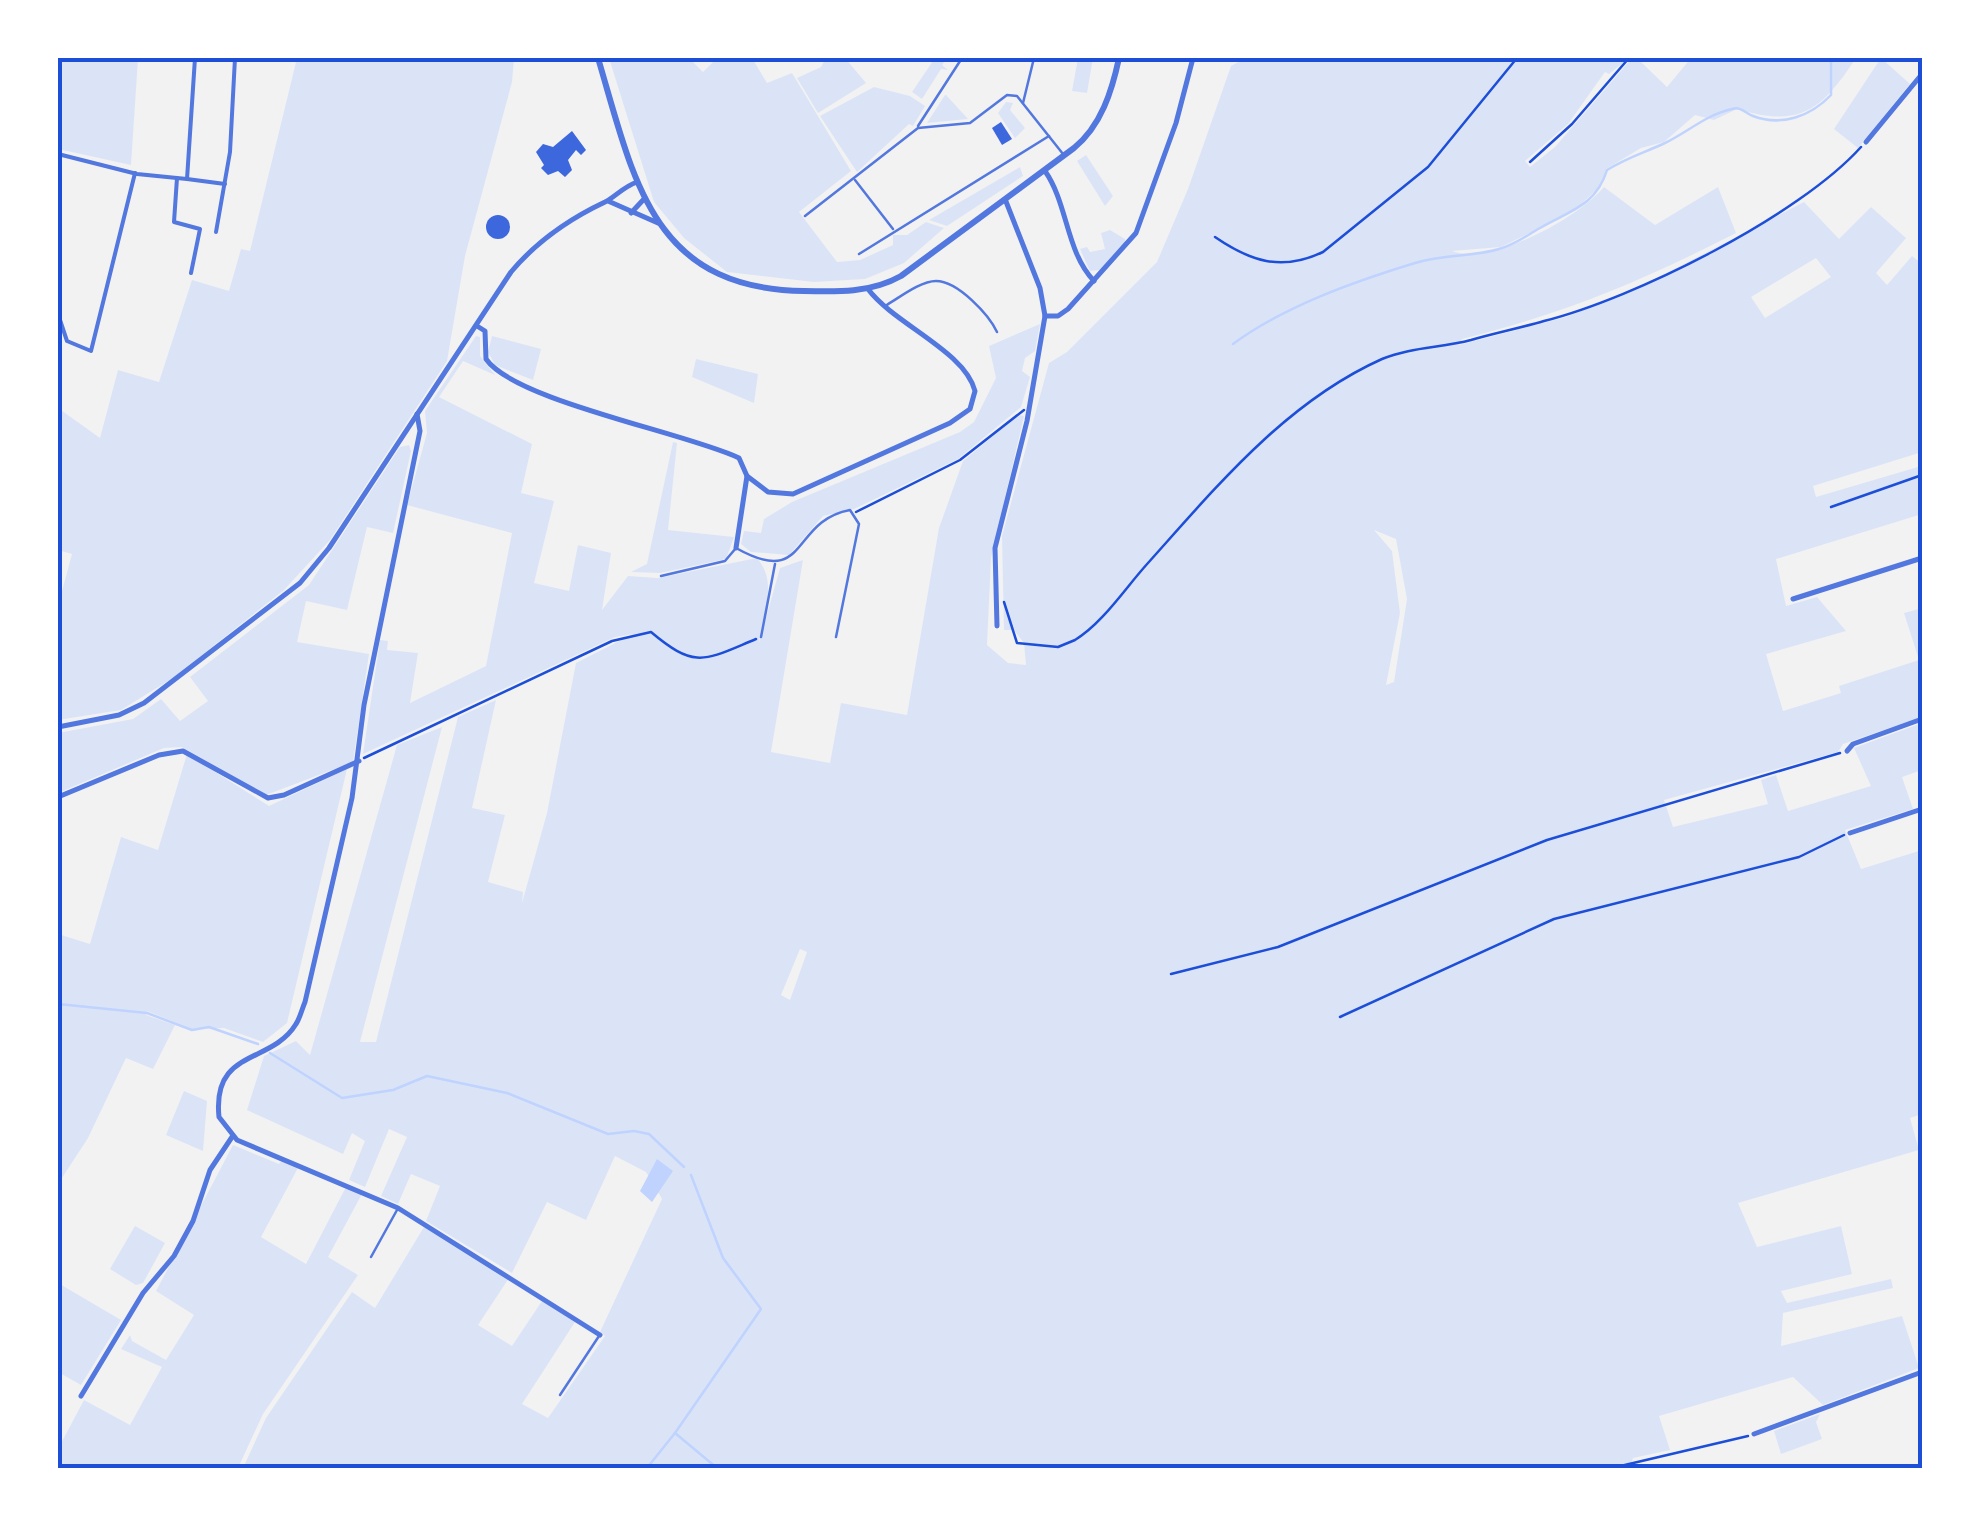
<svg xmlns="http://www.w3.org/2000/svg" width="1980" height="1526" viewBox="0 0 1980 1526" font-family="'Alegreya Sans',sans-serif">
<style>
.green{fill:#dbe4f7;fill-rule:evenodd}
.water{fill:#bfd3fe}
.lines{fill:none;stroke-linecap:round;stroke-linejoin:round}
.stream{stroke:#bfd3fe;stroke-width:2.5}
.building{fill:#3d67dc}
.path{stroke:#1d4ed8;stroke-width:2.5}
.service{stroke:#5277de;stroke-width:2.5}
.pedestrian{stroke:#5277de;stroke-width:4}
.minor{stroke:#5277de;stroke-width:5}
.tertiary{stroke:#5277de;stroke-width:6}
.neatline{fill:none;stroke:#1d4ed8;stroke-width:4}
</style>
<rect width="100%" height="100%" fill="#f2f2f2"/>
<g class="green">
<polygon points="58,58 138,59 131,165 58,149"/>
<polygon points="297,58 514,58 512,82 465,256 447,361 330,540 284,590 173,678 121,710 58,720 58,606 72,554 58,550 58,408 100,438 118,370 159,382 192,280 229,291 241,249 250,251"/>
<polygon points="609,58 689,58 703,72 717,58 752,58 767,83 792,73 851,171 799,212 837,262 860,260 893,245 893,235 907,235 926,222 944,228 904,263 865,279 814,282 727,272 684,238 654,202"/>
<polygon points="826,58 845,58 866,83 818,113 797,78 821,67"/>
<polygon points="935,58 947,58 942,65 948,70 941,69 922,99 912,92"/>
<polygon points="1078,58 1093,58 1087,93 1072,91"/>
<path d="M1246,58H1629L1609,74L1605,72L1568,124L1525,161L1530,167L1555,147L1632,58H1642L1641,62L1667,87L1691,58H1856C1821,111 1800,128 1737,109L1714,120L1695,115L1664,142L1641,148L1606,169L1601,186L1572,212L1501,247L1452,251C1491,266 1578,218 1604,187L1655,225L1718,187L1736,233C1640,282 1566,313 1462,339L1459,345L1566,317L1630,292L1804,202L1839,239L1871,207L1906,238L1876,273L1887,285L1912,256L1922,264V452L1813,486L1816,497L1918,467L1922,478V514L1776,559L1786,606L1817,597L1846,631L1766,654L1783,711L1841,693L1839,686L1919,660L1904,613L1922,608V717L1843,744L1838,752L1664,800L1673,827L1768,804L1761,780L1776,775L1788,811L1871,786L1854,748L1919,724L1922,770L1902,777L1913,809L1845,830L1861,869L1922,850V1114L1910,1118L1919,1150L1738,1203L1757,1247L1841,1226L1852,1274L1781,1291L1787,1303L1891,1279L1893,1288L1783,1313L1781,1346L1902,1316L1919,1368L1823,1405L1793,1377L1659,1416L1670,1450L1633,1458L1630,1468H243L266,1418L352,1292L375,1308L424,1227L509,1278L478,1325L512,1346L542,1301L575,1322L522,1404L548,1418L605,1336L600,1332L662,1199L646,1172L615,1156L586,1220L547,1202L512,1273L426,1221L440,1186L411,1174L398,1204L381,1196L407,1137L389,1129L365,1187L349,1180L365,1141L352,1133L343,1154L247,1110L264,1056L296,1041L310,1055L397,745L442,727L360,1042H376L458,717L496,700L472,808L505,815L488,882L523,892L522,903L547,813L576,663L633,634L615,637L363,754L380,640L388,641L387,650L418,653L410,703L486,666L512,533L407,505L427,433L425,411L476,336L480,337V356L495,375L463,361L439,397L532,444L521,493L554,501L534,583L569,591L578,545L611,553L602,610L628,576L658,578L757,558C779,584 762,613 759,643L780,568L803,560L771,752L830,763L841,703L907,715L939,528L963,461L1018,415L1024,416L991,558L987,645L1008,663L1026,665L1024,643L1014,630H1004L1002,536L1049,363L1067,352L1157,262L1188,189L1231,66ZM1816,258L1831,277L1765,318L1751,297ZM1374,530L1396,539L1407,599L1394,682L1386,685L1400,613L1392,551ZM800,949L807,952L790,1000L781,995Z"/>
<polygon points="1881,58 1910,84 1858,148 1834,129"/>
<polygon points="874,87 910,96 925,106 913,126 909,124 857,172 820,116"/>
<polygon points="945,95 946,95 968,119 927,123"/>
<polygon points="1006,102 1013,103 1010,110 1025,128 1015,138 998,113"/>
<polygon points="1086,155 1113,196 1105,206 1077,161"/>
<polygon points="1020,167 1023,176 947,226 929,220"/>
<polygon points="1110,230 1125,239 1125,245 1100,270 1090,271 1080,249 1087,247 1090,252 1105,249 1101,233"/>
<polygon points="1040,324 1035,351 1025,358 1022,371 1030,377 1021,407 958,459 854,509 823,516 789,555 751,552 741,544 744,531 761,533 764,519 792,502 960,432 974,422 996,378 989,346"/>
<polygon points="492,336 541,349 533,380 495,365 488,352"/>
<polygon points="696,359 758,374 754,403 692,377"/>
<polygon points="673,442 677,443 668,530 734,537 726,559 660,573 631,572 647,564"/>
<polygon points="409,445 411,451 393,533 367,527 347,610 306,601 297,642 369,654 353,762 266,795 182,747 164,748 58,793 58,733 133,719 161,699 180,721 208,701 190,677 309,585 400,447"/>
<polygon points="187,754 269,806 347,769 287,1023 263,1042 224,1028 192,1029 147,1011 146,1015 175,1025 153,1069 126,1058 88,1138 58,1184 58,934 90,944 121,837 158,850"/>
<polygon points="184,1091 207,1101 203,1151 166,1135"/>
<polygon points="233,1145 279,1164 282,1160 299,1166 261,1237 306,1264 347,1185 363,1192 328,1257 358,1275 263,1414 238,1468 58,1468 58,1449 84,1400 130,1425 162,1367 121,1349 130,1335 132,1341 166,1360 194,1315 156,1291"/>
<polygon points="135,1226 165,1243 143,1283 136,1285 110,1269"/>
<polygon points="58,1283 121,1320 81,1385 58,1372"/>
<polygon points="1820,1414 1816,1422 1822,1439 1781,1454 1774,1431"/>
</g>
<polygon class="water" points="657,1159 673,1171 652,1202 640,1191"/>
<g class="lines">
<g class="stream">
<path d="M1233,344C1285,306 1353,282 1415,263C1445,254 1473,257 1499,249C1514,245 1526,236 1540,228C1569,211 1596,206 1607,170C1626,158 1643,153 1663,144C1687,133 1705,115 1732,109C1741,106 1745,113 1753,116C1782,127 1811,116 1831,95V58"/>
<polyline points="58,1004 147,1013 192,1030 209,1027 258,1044"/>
<polyline points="270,1053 342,1098 393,1090 427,1076 507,1093 608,1134 634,1131 649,1134 684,1167"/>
<polyline points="675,1433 761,1309 723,1258 691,1175"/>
<polyline points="647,1468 675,1433 717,1468"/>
</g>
</g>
<g class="building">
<polygon points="1001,122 1012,139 1002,145 992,128"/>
<polygon points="572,131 586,150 581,155 576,150 568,160 572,170 565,177 558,171 548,175 541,168 544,165 536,152 543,144 553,147"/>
<circle cx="498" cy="227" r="12"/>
</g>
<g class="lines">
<g class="path">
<polyline points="1530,162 1572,124 1629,58"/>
<path d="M1215,237C1250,261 1281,272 1323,252L1428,167L1517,58"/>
<polyline points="1831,507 1922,475"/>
<polyline points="856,512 960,460 1024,410"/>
<path d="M1004,602L1017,643L1058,647L1075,640C1103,623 1126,587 1148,563C1217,486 1286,402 1382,359C1411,347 1441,348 1471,340C1495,333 1520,328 1544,321C1635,298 1799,216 1861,147"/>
<path d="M364,758L612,641L651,632C696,670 705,660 756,639"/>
<polyline points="1171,974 1278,947 1547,840 1840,753"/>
<polyline points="1340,1017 1554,919 1799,857 1844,835"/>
<polyline points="1612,1468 1748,1436"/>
</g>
<g class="service">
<polyline points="1023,103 1034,58"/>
<polyline points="918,126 962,58"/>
<polyline points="855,180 893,229"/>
<polyline points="1921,210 1922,207"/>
<polyline points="805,216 918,128 970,123 1007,95 1017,96 1063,154"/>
<polyline points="859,254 1049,136"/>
<path d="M885,306C899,298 920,281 936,281C958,281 989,315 997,332"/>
<path d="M661,576L725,561L736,548C809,589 790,521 850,510L859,524L836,637"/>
<polyline points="761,637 775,564"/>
<polyline points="371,1257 397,1210"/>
<polyline points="560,1395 599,1336"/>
</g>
<g class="pedestrian">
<polyline points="195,58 187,179 225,184"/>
<polyline points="58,154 137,174 187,179"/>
<polyline points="177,178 174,222 200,229 191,273"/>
<polyline points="216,232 230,152 235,58"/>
<polyline points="58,314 67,341 91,351 135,173"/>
</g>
<g class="minor">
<polyline points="1866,142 1922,74"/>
<path d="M1045,171C1068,204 1066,252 1094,281"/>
<polyline points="608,201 658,223"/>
<polyline points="631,213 644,199"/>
<polyline points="1045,316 1058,316 1068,309 1136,233 1176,123 1193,58"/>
<path d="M477,326L485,331L486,359C515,401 687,433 739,458L747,476L736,548"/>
<path d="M417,414L420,431L364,705L352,798L305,1002C302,1009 300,1018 296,1024C271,1065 212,1048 219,1117L237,1140L398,1208L600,1335"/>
<path d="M747,476L768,492L793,494L950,423L970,409L975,391C965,351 894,324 868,289"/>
<polyline points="1793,599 1922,558"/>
<polyline points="997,626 995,548 1027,421 1045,316 1040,288 1005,199"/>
<path d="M58,727L119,715L144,703L300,583L329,548L511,272C537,241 569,219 605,202C615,197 623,187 637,182"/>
<polyline points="1847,751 1853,744 1922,719"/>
<polyline points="58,797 159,755 183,751 268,798 284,795 359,761"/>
<polyline points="1850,833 1922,809"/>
<polyline points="81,1396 143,1293 174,1256 193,1221 210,1170 232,1137"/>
<polyline points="1754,1434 1922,1372"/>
</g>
<path class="tertiary" d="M598,58C634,179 651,289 804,291C837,292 871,293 901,276L1074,148C1101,126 1112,91 1119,58"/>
</g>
<rect width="1980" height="1526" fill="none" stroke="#ffffff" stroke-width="120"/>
<rect x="60" y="60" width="1860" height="1406" class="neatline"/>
</svg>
